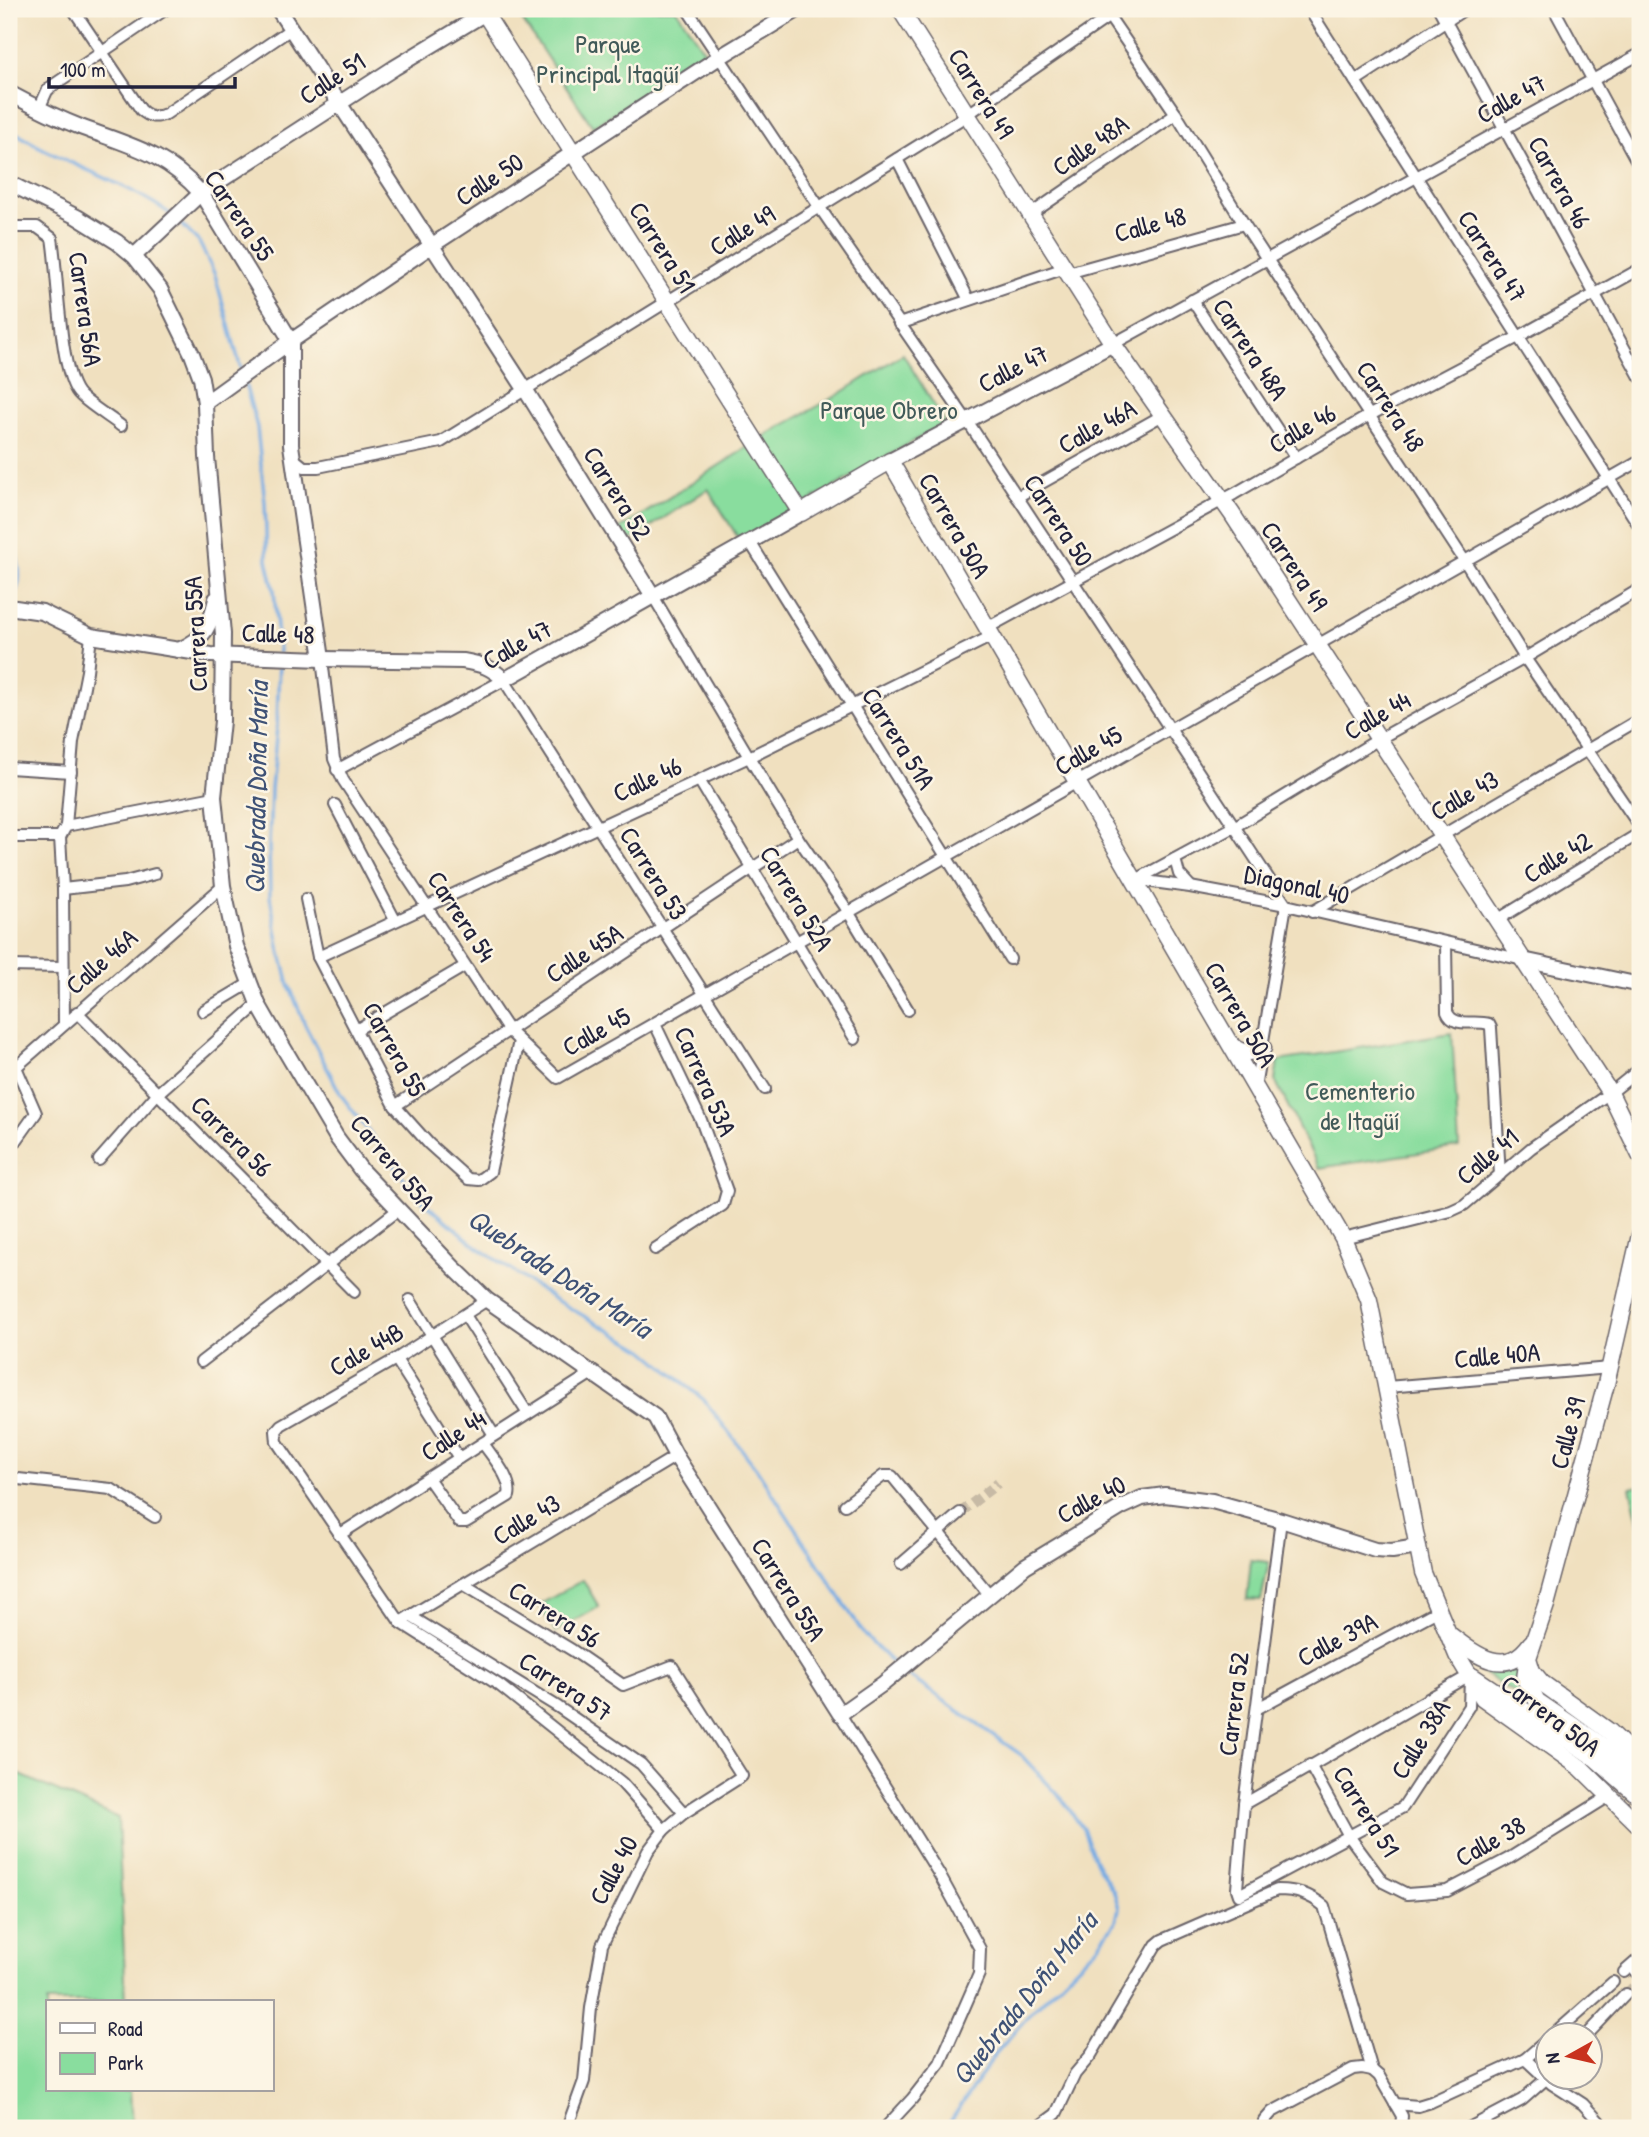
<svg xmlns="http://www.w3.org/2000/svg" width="1649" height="2137" viewBox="0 0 1649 2137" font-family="'Patrick Hand',sans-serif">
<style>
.green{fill:#89dd9e;stroke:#56806c;stroke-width:2}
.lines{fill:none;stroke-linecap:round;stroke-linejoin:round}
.stream{stroke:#76abe3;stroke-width:3.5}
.minor-tunnel{stroke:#c7baa5;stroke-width:10;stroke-dasharray:10 5;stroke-linecap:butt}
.minor-casing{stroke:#6a6469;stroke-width:14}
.tertiary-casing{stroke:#6a6469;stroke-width:18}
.secondary-casing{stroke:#6a6469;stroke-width:19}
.minor{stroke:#fff;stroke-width:10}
.tertiary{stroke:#fff;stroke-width:14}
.secondary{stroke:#fff;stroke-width:16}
.labels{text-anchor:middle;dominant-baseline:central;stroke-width:5;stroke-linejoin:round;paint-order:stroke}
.park-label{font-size:26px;fill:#415a59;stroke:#fcf5e5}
.street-label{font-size:26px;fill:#22223b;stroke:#fcf5e5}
.water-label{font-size:28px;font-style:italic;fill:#3f5276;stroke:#fcf5e5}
</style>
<rect width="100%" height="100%" fill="#fcf5e5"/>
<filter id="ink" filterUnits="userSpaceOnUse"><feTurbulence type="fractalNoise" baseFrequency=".0143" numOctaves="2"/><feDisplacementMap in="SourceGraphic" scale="14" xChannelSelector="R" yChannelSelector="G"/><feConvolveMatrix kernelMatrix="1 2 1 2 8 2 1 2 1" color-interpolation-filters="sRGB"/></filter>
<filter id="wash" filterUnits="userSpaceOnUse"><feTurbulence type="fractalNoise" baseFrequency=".00686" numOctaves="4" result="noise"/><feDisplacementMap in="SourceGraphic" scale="28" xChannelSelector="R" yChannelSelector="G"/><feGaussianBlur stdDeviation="1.57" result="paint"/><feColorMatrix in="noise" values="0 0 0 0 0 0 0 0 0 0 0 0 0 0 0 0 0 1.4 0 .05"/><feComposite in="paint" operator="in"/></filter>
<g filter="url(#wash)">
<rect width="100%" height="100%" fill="#f0e0bf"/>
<g class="green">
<polygon points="515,9 676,9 705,52 593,127"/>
<polygon points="903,354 945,423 740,541 708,489 626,543 617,531 768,434 838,395"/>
<polygon points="1452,1033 1459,1147 1319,1168 1275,1080 1278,1061"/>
<polygon points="1640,1486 1640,1529 1630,1488"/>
<polygon points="1251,1560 1269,1562 1261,1600 1247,1599"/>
<polygon points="583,1580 599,1607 555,1632 539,1605"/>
<path d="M1520,1662V1681L1530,1703L1480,1671C1497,1675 1506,1673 1520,1662Z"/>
<polygon points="9,1770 118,1818 126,2002 47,2002 47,2090 130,2090 132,2128 9,2128"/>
</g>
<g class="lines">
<g class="stream">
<path d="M9,128C59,164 123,179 173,216"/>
<polyline points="178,221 199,242 215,275 242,373"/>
<polyline points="244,380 257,427 265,503 267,560 274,590 279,653"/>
<path d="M9,538C18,556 24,576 15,593L9,595"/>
<polyline points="279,660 277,727 271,789 269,847 270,896 279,947 289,985 305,1025 341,1095 418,1197 476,1246 554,1299 644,1350 704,1400 756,1468 865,1636 897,1667"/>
<polyline points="903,1672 1020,1754 1063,1800 1083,1829 1096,1863 1114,1892 1119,1908 1116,1921 1097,1947 1028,2016 996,2053 946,2128"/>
</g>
</g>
</g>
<g filter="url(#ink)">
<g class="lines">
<g class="minor-tunnel">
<polyline points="960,1513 998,1483"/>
<polyline points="1626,1994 1637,1983"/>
</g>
<defs>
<g id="minor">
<path d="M73,9L141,110C150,118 156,118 166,114L291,29"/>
<polyline points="687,9 820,208 972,428 1286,905 1255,1088"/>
<polyline points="1104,9 1176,114 1244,224 1466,563 1525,658 1640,827"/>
<polyline points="1309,9 1640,527"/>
<polyline points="1439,9 1640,377"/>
<polyline points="1554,9 1640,167"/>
<polyline points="1355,81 1465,9"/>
<polyline points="39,109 47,91 52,86 166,9"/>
<polyline points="897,159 969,300"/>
<polyline points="1031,214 1176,114"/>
<path d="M9,227H37L52,238C58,272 59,369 78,393C85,402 111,418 121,426"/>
<polyline points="1068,273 1244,224"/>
<polyline points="1192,300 1296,458"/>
<polyline points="899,324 1065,268"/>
<polyline points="1113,344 1640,54"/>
<polyline points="293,458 304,467 318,467 441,442 961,119 1120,9"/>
<polyline points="1017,497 1163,415"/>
<polyline points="750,542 1010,959"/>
<polyline points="653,596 749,757 798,838 844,905 908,1010"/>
<polyline points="987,628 1234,494 1370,415 1518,337 1640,269"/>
<polyline points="322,659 334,759 343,780 508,1030 558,1078 1640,461"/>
<polyline points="9,768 71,772"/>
<polyline points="337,770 504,680 765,1089"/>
<polyline points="699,780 855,1039"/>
<polyline points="335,805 395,920"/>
<polyline points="66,826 214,797"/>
<polyline points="9,837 60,837"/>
<polyline points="1175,859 1179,874 1190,886"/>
<polyline points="1136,880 1234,827 1379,739 1525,658 1640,589"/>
<polyline points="1138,880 1190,887 1286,905 1523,960"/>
<polyline points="63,889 125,882 155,874"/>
<polyline points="306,899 318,957 395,1106 429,1144 468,1179 479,1180 490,1172 519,1041"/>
<polyline points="1312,912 1640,719"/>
<polyline points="1497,920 1640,833"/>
<path d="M1446,943L1447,1012C1454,1029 1474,1019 1489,1024L1491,1028L1500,1175"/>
<polyline points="318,957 749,757 992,636"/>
<polyline points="9,966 63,967"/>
<polyline points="203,1011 250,983"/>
<polyline points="77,1012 354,1292"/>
<polyline points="64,1024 63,889 60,837 66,826 73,742 87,671 91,636"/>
<polyline points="356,1030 465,966"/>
<polyline points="9,1069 16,1067 223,886"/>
<polyline points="395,1106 798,838"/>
<polyline points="9,1151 36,1113 16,1067"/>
<polyline points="99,1160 157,1094 258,1004"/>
<polyline points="1343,1238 1451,1211 1464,1205 1531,1148 1614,1090 1640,1069"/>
<polyline points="655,1249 723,1205 727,1191 701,1120 655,1024"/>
<polyline points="410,1300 494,1435"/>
<polyline points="487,1300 396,1359 281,1425 276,1431 277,1442 400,1622 499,1685 622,1783 664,1830"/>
<polyline points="465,1315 528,1414"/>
<polyline points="396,1359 459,1458"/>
<polyline points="201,1362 399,1209"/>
<polyline points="1387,1387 1610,1368"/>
<polyline points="9,1478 111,1489 155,1517"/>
<path d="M428,1478L459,1522H466L509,1496C513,1479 492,1457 483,1443"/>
<polyline points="845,1505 883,1476 892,1476 989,1594"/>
<polyline points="1281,1520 1244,1804 1237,1889 1239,1895 1403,1807 1469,1706 1470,1678"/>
<polyline points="339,1535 592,1373"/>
<polyline points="901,1564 960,1513"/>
<polyline points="463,1584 572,1650 623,1685 672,1666 742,1776 684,1813 664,1830 648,1851 602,1945 591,2008 584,2081 567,2128"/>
<polyline points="410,1616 558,1707 641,1764 684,1813"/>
<polyline points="405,1619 676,1456"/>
<polyline points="1258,1708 1437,1611"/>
<polyline points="840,1714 939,1874 980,1949 979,1974 940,2063 912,2099 885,2128"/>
<polyline points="1310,1765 1349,1836 1383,1882 1407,1894 1447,1891 1508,1859 1611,1795"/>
<polyline points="1244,1804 1470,1675"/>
<polyline points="1634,1964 1634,1970 1640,1976"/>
<polyline points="1624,1972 1640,1958"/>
<polyline points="1552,2036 1613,1982"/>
<polyline points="1586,2036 1626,1994"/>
<polyline points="1525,2059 1552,2084 1583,2104 1605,2128"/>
<polyline points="1395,2104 1418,2106 1431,2102 1525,2059 1548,2039"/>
<path d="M1037,2128L1056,2114L1075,2074L1091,2055L1156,1945L1162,1940L1277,1890C1297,1890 1309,1894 1324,1906L1372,2070"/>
<polyline points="1263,2128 1264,2121 1272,2112 1353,2069 1362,2068 1372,2070 1379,2076 1402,2116 1401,2128"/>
<polyline points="1469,2128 1522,2100 1548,2077"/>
</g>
<g id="tertiary">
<polyline points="278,9 525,389 653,596"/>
<path d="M9,93C33,106 57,118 83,128C131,146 165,153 201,193L291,341"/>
<polyline points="9,183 77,217 117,242 134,256 160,289 192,354 201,378 205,403 207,457 223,634 222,721 214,797 223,886 236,946 258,1004 270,1025 337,1138 361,1170 453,1267 487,1300 655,1417 676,1456 840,1714 884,1683 1025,1566 1122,1507 1142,1498 1165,1495 1212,1501 1281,1520 1375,1550 1392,1551 1417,1547"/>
<polyline points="134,256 201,193 394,68 492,9"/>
<polyline points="291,341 291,445 322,659"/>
<polyline points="205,403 291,341 431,246 718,58 799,9"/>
<polyline points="890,461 1113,344"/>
<path d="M9,607L42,612L91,636L211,655L322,659L463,661C481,664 492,667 504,680L801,513"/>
<path d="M179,650C207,637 209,628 216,599"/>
<polyline points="1523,960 1640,985"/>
</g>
<g id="secondary">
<polyline points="482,9 801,513 890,461 1343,1238 1369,1300 1423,1573 1457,1655 1483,1698 1581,1768 1640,1826"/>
<polyline points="900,9 1113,344 1232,514 1610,1093 1640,1155"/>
<path d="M1231,1044C1241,1054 1250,1054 1263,1048"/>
<polyline points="1640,1235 1606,1384 1546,1605 1528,1658 1532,1671 1542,1683 1610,1732 1640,1761"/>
<path d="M1450,1635C1476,1655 1506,1679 1531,1643"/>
<polyline points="1527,1662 1525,1679 1537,1701 1603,1746 1640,1780"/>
<polyline points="1472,1676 1594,1757 1640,1797"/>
</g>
</defs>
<use href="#minor" class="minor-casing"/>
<use href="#tertiary" class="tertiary-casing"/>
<use href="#secondary" class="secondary-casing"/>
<use href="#minor" class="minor"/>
<use href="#tertiary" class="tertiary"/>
<use href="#secondary" class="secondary"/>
</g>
</g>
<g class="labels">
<g class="park-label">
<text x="608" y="43">Parque<tspan x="608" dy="30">Principal Itagüí</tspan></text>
<text x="889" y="409">Parque Obrero</text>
<text x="1360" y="1090">Cementerio<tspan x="1360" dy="30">de Itagüí</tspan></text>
</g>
<g class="street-label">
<text transform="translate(332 78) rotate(-33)">Calle 51</text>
<text transform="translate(982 93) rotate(58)">Carrera 49</text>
<text transform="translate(1511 98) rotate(-29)">Calle 47</text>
<text transform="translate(1090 145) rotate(-35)">Calle 48A</text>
<text transform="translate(489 179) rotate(-33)">Calle 50</text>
<text transform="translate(1560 182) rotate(61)">Carrera 46</text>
<text transform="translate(240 215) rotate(56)">Carrera 55</text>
<text transform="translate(1150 224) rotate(-15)">Calle 48</text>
<text transform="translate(742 230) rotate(-32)">Calle 49</text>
<text transform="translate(663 247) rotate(58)">Carrera 51</text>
<text transform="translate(1493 256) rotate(57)">Carrera 47</text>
<text transform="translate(86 309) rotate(82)">Carrera 56A</text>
<text transform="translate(1251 349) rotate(57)">Carrera 48A</text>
<text transform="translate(1013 368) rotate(-27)">Calle 47</text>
<text transform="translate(1391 406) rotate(57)">Carrera 48</text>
<text transform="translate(1097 426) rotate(-29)">Calle 46A</text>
<text transform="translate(1302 428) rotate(-30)">Calle 46</text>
<text transform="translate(618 493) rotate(58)">Carrera 52</text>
<text transform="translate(1059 520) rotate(57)">Carrera 50</text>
<text transform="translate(955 525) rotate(60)">Carrera 50A</text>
<text transform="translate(1295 566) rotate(57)">Carrera 49</text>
<text transform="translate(278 633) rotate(2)">Calle 48</text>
<text transform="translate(195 634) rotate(-93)">Carrera 55A</text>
<text transform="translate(517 644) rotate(-29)">Calle 47</text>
<text transform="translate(1377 715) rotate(-30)">Calle 44</text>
<text transform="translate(899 738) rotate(58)">Carrera 51A</text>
<text transform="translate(1088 750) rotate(-30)">Calle 45</text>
<text transform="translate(647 779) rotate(-25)">Calle 46</text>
<text transform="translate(1464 795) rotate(-30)">Calle 43</text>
<text transform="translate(1557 857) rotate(-31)">Calle 42</text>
<text transform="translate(654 873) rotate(58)">Carrera 53</text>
<text transform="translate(1297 884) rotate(12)">Diagonal 40</text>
<text transform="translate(797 898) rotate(59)">Carrera 52A</text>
<text transform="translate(462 916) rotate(57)">Carrera 54</text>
<text transform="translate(584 953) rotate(-33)">Calle 45A</text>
<text transform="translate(101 961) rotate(-41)">Calle 46A</text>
<text transform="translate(1241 1014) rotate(60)">Carrera 50A</text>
<text transform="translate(596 1031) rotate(-29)">Calle 45</text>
<text transform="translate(395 1049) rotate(61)">Carrera 55</text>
<text transform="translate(706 1081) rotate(66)">Carrera 53A</text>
<text transform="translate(232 1136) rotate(45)">Carrera 56</text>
<text transform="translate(1487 1156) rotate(-40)">Calle 41</text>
<text transform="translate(393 1162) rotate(50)">Carrera 55A</text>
<text transform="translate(366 1349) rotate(-30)">Cale 44B</text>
<text transform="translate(1497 1355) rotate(-5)">Calle 40A</text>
<text transform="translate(1567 1433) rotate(-75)">Calle 39</text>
<text transform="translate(453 1435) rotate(-33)">Calle 44</text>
<text transform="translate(1091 1499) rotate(-28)">Calle 40</text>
<text transform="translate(526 1519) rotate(-31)">Calle 43</text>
<text transform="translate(789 1589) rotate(58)">Carrera 55A</text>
<text transform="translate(555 1614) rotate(32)">Carrera 56</text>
<text transform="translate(1337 1639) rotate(-28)">Calle 39A</text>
<text transform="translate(566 1686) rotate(33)">Carrera 57</text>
<text transform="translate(1233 1704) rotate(-83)">Carrera 52</text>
<text transform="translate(1551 1715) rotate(37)">Carrera 50A</text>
<text transform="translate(1420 1739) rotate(-58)">Calle 38A</text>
<text transform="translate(1367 1811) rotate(58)">Carrera 51</text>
<text transform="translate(1490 1841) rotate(-29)">Calle 38</text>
<text transform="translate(613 1870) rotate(-62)">Calle 40</text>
</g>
<g class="water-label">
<text transform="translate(256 788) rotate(-89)">Quebrada Doña María</text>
<text transform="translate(560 1273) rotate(33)">Quebrada Doña María</text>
<text transform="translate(1024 1998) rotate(-51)">Quebrada Doña María</text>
</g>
</g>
<rect width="1649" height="2137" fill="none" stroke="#fcf5e5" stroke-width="35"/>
<rect x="46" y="2000" width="228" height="91" fill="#fcf5e5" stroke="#a5a1a1" stroke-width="2"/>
<rect x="60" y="2023" width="35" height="10" fill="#ffffff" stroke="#a5a1a1" stroke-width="2"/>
<text x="108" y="2036" font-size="21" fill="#22223b">Road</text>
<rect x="60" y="2053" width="35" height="21" fill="#89dd9e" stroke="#a5a1a1" stroke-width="2"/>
<text x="108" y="2070" font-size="21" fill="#22223b">Park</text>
<g transform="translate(1569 2056) rotate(262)"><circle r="33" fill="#fcf5e5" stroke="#a5a1a1" stroke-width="2"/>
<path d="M0-5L12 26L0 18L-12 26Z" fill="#c8321e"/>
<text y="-10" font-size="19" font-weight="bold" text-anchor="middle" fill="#22223b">N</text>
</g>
<path d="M49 77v10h186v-10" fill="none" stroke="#22223b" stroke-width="3.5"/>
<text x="60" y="77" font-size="21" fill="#22223b" stroke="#fcf5e5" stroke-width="5" paint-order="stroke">100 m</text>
</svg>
